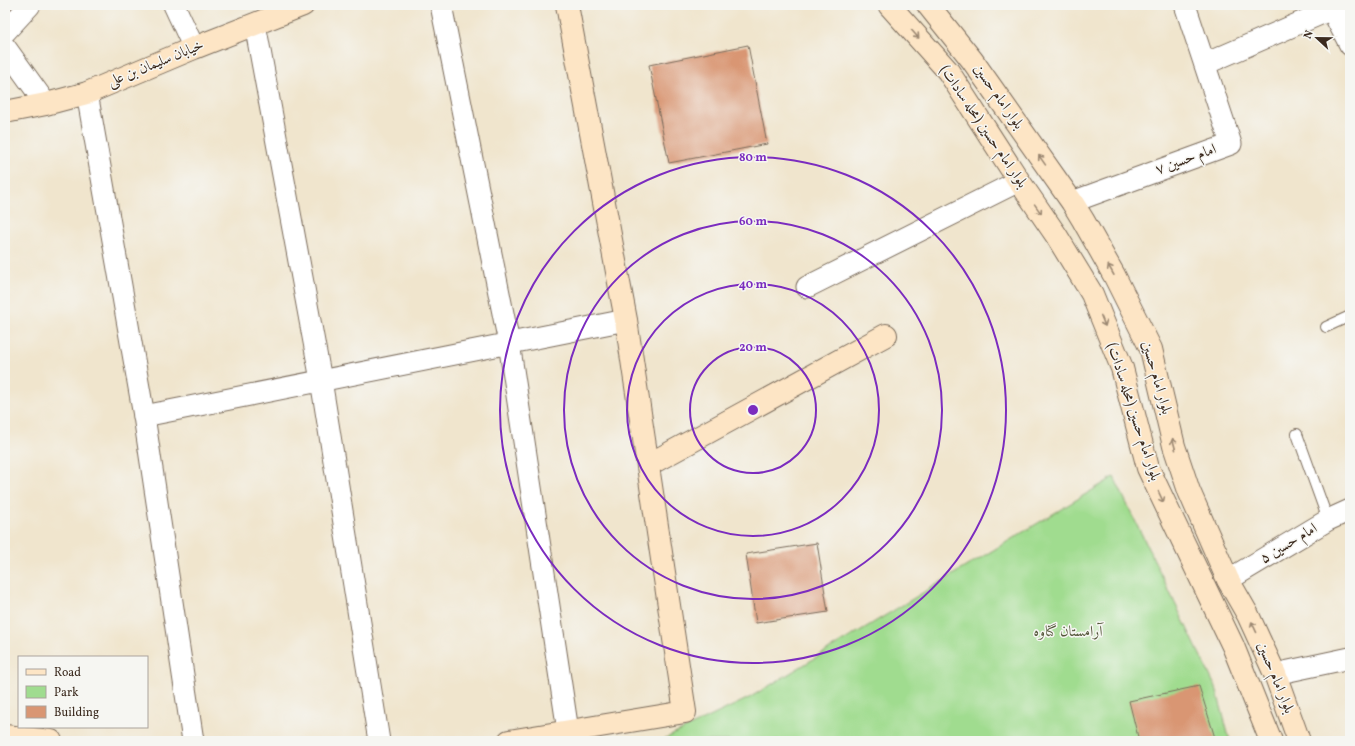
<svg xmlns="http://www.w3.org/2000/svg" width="1355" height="746" viewBox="0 0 1355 746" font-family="Vollkorn,Amiri,serif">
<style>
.green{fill:#a0dc8f;stroke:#6e8356}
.building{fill:#d99673}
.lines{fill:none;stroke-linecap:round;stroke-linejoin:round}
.lane-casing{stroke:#7a6b5b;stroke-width:12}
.street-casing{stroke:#7a6b5b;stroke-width:23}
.secondary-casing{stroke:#7a6b5b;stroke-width:24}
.lane{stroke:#fff;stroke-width:10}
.street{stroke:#fff;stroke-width:21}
.secondary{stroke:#fde5c5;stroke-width:22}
.oneway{stroke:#9c8872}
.ring{fill:none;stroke:#7b2cbf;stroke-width:2}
.labels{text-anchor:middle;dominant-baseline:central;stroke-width:3;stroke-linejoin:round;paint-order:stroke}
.street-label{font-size:15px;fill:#3b2a1e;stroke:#f6f6f2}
.park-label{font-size:15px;fill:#54563a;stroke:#f6f6f2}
.centre{fill:#7b2cbf;stroke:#f6f6f2;stroke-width:2}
.ring-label{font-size:12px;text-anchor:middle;font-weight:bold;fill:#7b2cbf;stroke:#f6f6f2;stroke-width:3;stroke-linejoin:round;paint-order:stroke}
</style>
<rect width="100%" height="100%" fill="#f6f6f2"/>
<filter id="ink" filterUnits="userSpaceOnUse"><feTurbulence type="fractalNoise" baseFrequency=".025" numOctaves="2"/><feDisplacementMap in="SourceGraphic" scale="8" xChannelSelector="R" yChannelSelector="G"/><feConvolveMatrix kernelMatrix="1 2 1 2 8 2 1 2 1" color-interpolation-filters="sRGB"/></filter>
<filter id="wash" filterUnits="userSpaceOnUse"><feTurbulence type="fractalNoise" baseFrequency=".012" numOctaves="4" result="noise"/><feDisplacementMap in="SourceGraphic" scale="16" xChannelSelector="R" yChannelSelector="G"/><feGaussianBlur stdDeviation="0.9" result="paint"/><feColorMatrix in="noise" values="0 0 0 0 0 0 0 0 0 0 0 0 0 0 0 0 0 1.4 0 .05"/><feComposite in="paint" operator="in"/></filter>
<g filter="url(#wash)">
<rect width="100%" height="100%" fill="#f0e5cd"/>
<polygon class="green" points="1114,477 1216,688 1230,741 660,741 749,698"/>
<g id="blocks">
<g class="building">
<polygon points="748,45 767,144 669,163 649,65"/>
<polygon points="817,543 828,612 756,623 746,554"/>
<polygon points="1199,686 1216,741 1139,741 1129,701"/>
</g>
</g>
</g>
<g filter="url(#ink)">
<use href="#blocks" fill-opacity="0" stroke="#7a6b5b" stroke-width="1"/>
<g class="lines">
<defs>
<g id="lane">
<polyline points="1326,327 1350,316"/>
<polyline points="1297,434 1328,520"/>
</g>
<g id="street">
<polyline points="174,5 194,48"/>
<polyline points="441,5 509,343 568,731"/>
<polyline points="1342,5 1337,20 1350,45"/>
<polyline points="255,24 321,380 379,741"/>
<polyline points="5,32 30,5"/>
<polyline points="5,47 46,104"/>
<polyline points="1205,64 1341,5"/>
<polyline points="87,93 144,416 193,741"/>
<polyline points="1072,202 1231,144 1185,5"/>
<polyline points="807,287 1019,181"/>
<polyline points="144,416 626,320"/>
<polyline points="1228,580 1328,520 1350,510"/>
<polyline points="1275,674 1350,658"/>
</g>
<g id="secondary">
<polyline points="889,5 948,71 1019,181 1056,235 1092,294 1122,368 1148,468 1233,646 1271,741"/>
<polyline points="928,5 972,60 1072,202 1083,220 1114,275 1151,349 1174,446 1189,491 1228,580 1248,615 1275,674 1299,741"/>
<polyline points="5,112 46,104 87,93 194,48 303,5"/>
<polyline points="648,465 886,335"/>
<polyline points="5,736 51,741"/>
<polyline points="509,741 685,712 626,320 567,5"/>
</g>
</defs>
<use href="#lane" class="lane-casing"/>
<use href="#street" class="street-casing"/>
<use href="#secondary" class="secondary-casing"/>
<use href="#lane" class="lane"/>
<use href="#street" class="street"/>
<use href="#secondary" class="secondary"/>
</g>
<defs><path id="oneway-shaft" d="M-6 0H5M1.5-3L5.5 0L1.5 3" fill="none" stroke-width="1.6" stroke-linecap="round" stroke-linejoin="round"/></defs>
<g class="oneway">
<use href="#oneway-shaft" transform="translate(915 34) rotate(48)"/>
<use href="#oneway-shaft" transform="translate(1042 160) rotate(-125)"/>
<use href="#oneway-shaft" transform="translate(1038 209) rotate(55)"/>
<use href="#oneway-shaft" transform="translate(1111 270) rotate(-119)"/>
<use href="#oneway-shaft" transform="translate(1103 321) rotate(68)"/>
<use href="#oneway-shaft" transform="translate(1174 444) rotate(-105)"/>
<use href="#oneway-shaft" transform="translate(1161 497) rotate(65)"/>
<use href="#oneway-shaft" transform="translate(1254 627) rotate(-115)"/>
</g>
</g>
<g class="ring">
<circle cx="753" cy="410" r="63"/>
<circle cx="753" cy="410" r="126"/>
<circle cx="753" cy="410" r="189"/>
<circle cx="753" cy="410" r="253"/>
</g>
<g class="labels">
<g class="street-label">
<text transform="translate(156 64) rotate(-22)">خیابان سلیمان بن علی</text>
<text transform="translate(998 97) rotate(55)">بلوار امام حسین</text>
<text transform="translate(983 127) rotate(56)">بلوار امام حسین (محله سادات)</text>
<text transform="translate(1186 160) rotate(-20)">امام حسین ۷</text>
<text transform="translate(1156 378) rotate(74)">بلوار امام حسین</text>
<text transform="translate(1133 412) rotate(72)">بلوار امام حسین (محله سادات)</text>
<text transform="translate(1289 544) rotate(-31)">امام حسین ۵</text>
<text transform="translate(1275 678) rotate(68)">بلوار امام حسین</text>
</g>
<g class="park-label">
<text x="1068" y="632">آرامستان گناوه</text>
</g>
</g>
<circle cx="753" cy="410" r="6" class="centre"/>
<g class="ring-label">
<text x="753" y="161">80 m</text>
<text x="753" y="225">60 m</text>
<text x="753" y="288">40 m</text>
<text x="753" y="351">20 m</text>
</g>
<rect width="1355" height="746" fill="none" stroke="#f6f6f2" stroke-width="20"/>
<rect x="18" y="656" width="130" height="72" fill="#f6f6f2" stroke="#aba49d"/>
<rect x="26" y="669" width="20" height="6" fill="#fde5c5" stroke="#aba49d"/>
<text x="54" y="676" font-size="12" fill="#3b2a1e">Road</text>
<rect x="26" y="686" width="20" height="12" fill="#a0dc8f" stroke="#aba49d"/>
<text x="54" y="696" font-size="12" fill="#3b2a1e">Park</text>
<rect x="26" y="706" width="20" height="12" fill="#d99673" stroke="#aba49d"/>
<text x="54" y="716" font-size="12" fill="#3b2a1e">Building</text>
<g transform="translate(1317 38) rotate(292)" stroke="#f6f6f2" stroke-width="3" paint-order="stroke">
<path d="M0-3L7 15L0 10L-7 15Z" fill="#3b2a1e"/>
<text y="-6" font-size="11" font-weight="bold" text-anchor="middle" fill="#3b2a1e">N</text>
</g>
</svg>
